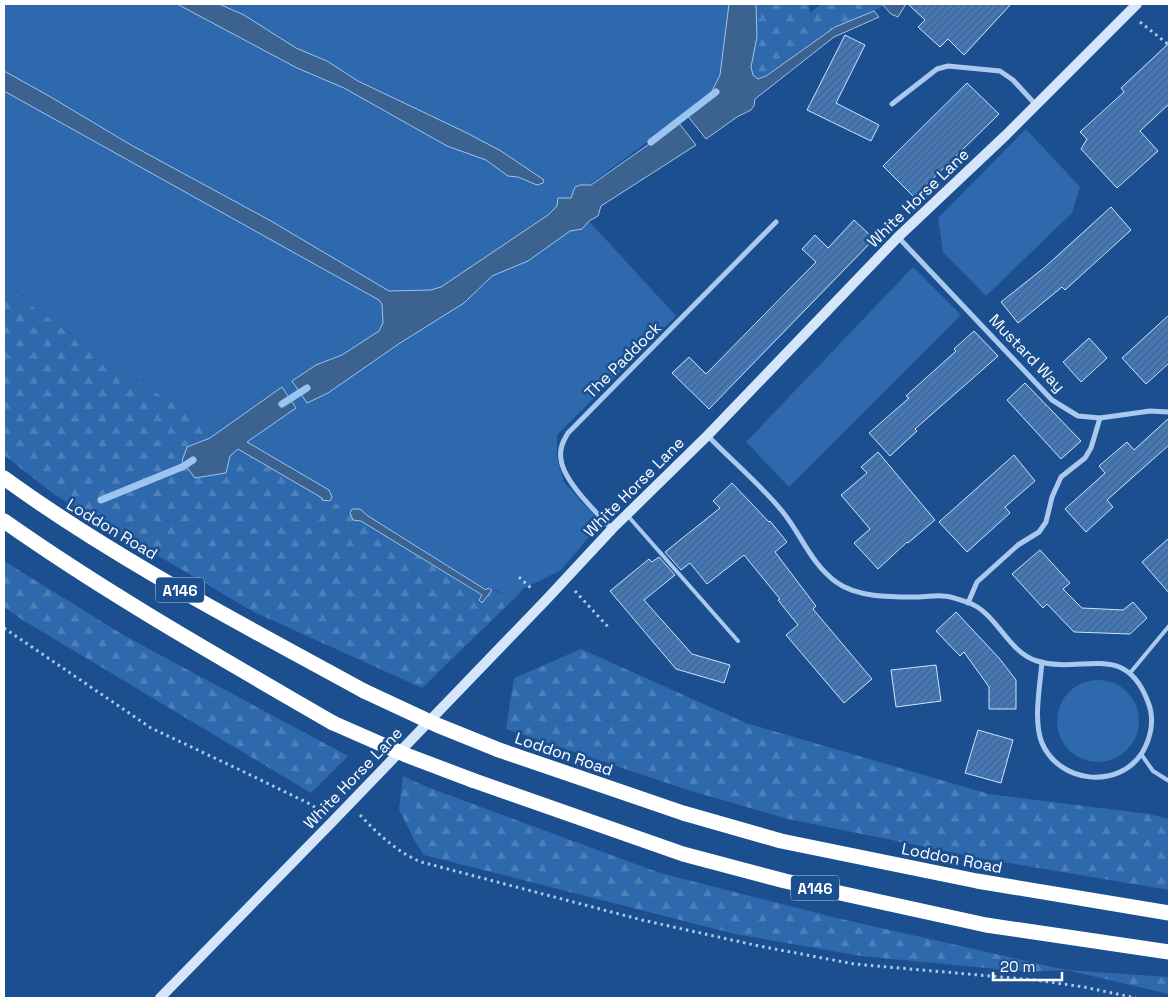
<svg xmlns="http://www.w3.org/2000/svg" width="1173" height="1002" viewBox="0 0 1173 1002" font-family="'Space Grotesk',sans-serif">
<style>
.grass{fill:#2e69ad}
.forest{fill:url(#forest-firs)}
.water{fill:#3c6290;stroke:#9cc4f0}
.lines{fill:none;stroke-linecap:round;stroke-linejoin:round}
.stream{stroke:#9cc4f0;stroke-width:7}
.building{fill:url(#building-hatch);stroke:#cfe3fa}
.path{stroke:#a9c9ee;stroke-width:3;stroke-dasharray:2.5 4;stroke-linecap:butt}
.lane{stroke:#a9c9ee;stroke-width:4}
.street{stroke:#a9c9ee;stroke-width:5}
.secondary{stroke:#d6e6fa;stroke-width:10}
.highway{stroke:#fff;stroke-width:15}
.highway-bridge{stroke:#fff;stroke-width:15}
.labels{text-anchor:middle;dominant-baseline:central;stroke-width:5;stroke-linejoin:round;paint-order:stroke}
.shield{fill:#1b4f8f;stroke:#bbcadd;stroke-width:1}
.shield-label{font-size:15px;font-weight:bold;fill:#fff}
.street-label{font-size:16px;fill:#fff;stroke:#1b4f8f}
</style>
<defs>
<pattern id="forest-firs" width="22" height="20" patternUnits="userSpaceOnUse" patternTransform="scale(1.25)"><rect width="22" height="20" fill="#2e69ad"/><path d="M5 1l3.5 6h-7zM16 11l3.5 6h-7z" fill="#4d80b9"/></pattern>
<pattern id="building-hatch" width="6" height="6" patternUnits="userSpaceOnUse" patternTransform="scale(1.25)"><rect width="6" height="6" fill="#4478b7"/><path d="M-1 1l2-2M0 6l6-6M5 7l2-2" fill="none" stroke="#486282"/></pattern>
</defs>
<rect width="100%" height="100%" fill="#1b4f8f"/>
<g class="grass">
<polygon points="4,4 729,4 720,75 709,97 571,198 589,221 676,316 557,435 557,457 564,482 601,523 561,570 523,589 515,598 489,588 486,590 368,516 360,509 352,509 350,513 330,501 332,497 329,490 246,442 282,387 217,433 96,353 4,285"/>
<polygon points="1026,129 1080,187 1072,213 986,296 943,252 938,218"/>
<polygon points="913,267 961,315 789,487 746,442"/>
<circle cx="1098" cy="721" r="41"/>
</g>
<g class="forest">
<polygon points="756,4 809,4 810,13 821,4 886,4 874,11 835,27 766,76 758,79 753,76 751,67"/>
<path d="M4,285L96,353L217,433L210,438L187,447L230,456L238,449L323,498V500C335,501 348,509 354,520L361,521L482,596L479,600L482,602L492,590L515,598L422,688L252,611L55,495L4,455Z"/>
<polygon points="4,561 125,636 348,756 311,793 21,619 4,607"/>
<polygon points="581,649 746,723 989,794 1149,814 1169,819 1169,890 985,859 788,819 691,791 506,729 514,678"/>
<polygon points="403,776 427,787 660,873 837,918 1066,970 1169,977 1169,994 1066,970 1028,972 861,956 735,934 424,855 414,840 399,809"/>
</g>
<g class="water">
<polygon points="177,4 219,4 244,15 296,48 327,61 358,81 467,133 501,151 544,180 543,183 537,185 518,177 508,176 486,160 447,146 344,88 297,68"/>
<polygon points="729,4 756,4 757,37 751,67 753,75 758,79 766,76 835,27 874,11 879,17 834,37 755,99 754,106 751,110 737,117 706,139 687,115 709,97 720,75"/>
<polygon points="886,4 906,4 898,17 891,14 883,5"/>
<polygon points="4,71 49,96 131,145 271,221 389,291 431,290 441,287 548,215 557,206 558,198 571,198 575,187 580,185 591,185 679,123 696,145 601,206 598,216 589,221 582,229 570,231 528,261 492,276 464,303 400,343 328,393 307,403 292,381 316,365 342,355 379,331 383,323 382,304 379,300 4,91"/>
<polygon points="282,387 296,408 247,442 329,490 332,497 330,501 322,500 322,498 238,449 230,456 226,473 195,478 182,461 187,447 210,438"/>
<polygon points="352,509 360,509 368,516 486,590 488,588 492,590 482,603 479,600 482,595 361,521 353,520 350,513"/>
</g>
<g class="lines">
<g class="stream">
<polyline points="651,142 716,92"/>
<polyline points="282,404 307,388"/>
<polyline points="101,500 182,467 193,460"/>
</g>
</g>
<g class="building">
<polygon points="908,4 1011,4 964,55 948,39 940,47 918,27 925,20"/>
<polygon points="845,35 865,45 836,103 879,125 871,141 807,110"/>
<polygon points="1169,43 1169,104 1140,131 1158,151 1117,188 1081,149 1087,139 1080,132 1124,92 1121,88"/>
<polygon points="967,83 999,114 914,197 883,166"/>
<polygon points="1111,207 1131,230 1065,290 1062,287 1018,323 1001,302 1045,267"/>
<polygon points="854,220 874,239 709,409 672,373 689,357 706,374 816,262 802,249 815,235 828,248"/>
<polygon points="1169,315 1169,363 1146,384 1122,358"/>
<polygon points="974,331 998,356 915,429 917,431 890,456 869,433 909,398 906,396 956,351 954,349"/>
<polygon points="1089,338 1107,358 1081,382 1063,362"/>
<polygon points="1025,383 1081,441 1061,459 1007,400"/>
<polygon points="1169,418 1169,445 1107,500 1113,507 1086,532 1065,509 1105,473 1099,466 1127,442 1134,450"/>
<polygon points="878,452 935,520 908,543 907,542 878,569 854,543 870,529 841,495 867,473 861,467"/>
<polygon points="1014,455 1035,481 1005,507 1010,513 967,552 939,522"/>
<polygon points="732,483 769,522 770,521 787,542 775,552 816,606 813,609 872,679 844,703 786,635 798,625 778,600 780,599 744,555 707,584 690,563 681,570 665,552 720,508 713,501"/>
<polygon points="1169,538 1169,593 1142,562"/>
<polygon points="1040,550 1070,583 1063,589 1082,608 1123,610 1133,602 1147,618 1130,634 1074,632 1047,604 1043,608 1012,574"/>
<polygon points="659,557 675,575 644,600 692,654 730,665 724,683 676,669 610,591 649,559 652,562"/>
<polygon points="956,612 999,658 1016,680 1016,709 989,709 989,687 964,652 960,656 936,631"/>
<polygon points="936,665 941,701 896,707 891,670"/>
<polygon points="978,730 1013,740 1001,783 965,773"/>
</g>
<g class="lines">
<g class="path">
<polyline points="1140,22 1169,45"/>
<polyline points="519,577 533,590"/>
<polyline points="575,591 610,629"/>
<polyline points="4,628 151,728 238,769 308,803 321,811"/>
<path d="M360,815C378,834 397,852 421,862L642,920L759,946L854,964L1035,980L1084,987L1136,998"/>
</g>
<g class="lane">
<polyline points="628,516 738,641"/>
<polyline points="1130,673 1169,626"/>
<polyline points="1141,754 1153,771 1169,781"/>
</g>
<g class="street">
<polyline points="892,104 937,69 948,66 1000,71 1013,80 1036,105"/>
<polyline points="898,237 1052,400 1078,416 1100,418 1150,411 1169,412"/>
<path d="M708,436C732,461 760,484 782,511C801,534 811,564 836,582C858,598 893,597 919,597C927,597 935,595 943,596C951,596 960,600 967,602C997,612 1007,652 1037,661C1082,675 1125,640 1148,702C1155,719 1151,738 1142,753C1118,790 1059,783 1042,743C1033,721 1040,686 1042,662"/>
<path d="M612,529C597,513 563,481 561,459C559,449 563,441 568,433L776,222"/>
<polyline points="968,603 977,582 1018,545 1039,532 1046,522 1052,497 1061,477 1085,458 1091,448 1100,418"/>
</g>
<polyline class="secondary" points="160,998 334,820 545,601 612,529 708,435 898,237 1006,135 1137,4"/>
<g class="highway">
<path d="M4,478C117,560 242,624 364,691"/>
<path d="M4,521C109,595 221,658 333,723"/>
<polyline points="499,750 683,813 781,841 977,881 1169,913"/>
<polyline points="472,780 683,854 785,881 986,925 1169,952"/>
</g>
<g class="highway-bridge">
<polyline points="364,691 437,725 499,750"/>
<polyline points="333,723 406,755 472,780"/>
</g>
</g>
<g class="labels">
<g class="shield">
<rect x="156" y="577.5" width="48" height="25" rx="4"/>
<rect x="791" y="875.5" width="48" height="25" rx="4"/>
</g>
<g class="shield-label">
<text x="180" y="590">A146</text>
<text x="815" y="888">A146</text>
</g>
<g class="street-label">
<text transform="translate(918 198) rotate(-44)">White Horse Lane</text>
<text transform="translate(1027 353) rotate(46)">Mustard Way</text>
<text transform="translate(623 360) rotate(-45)">The Paddock</text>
<text transform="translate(634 487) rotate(-45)">White Horse Lane</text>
<text transform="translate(112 529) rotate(31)">Loddon Road</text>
<text transform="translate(564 754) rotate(19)">Loddon Road</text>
<text transform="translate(353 778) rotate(-46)">White Horse Lane</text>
<text transform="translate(952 858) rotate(11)">Loddon Road</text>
</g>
</g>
<rect width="1173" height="1002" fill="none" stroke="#ffffff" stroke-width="10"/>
<path d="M993 972v8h69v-8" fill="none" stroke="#ffffff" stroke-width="2.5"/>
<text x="1000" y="972" font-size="15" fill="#ffffff" stroke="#1b4f8f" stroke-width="4" paint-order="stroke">20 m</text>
</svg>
